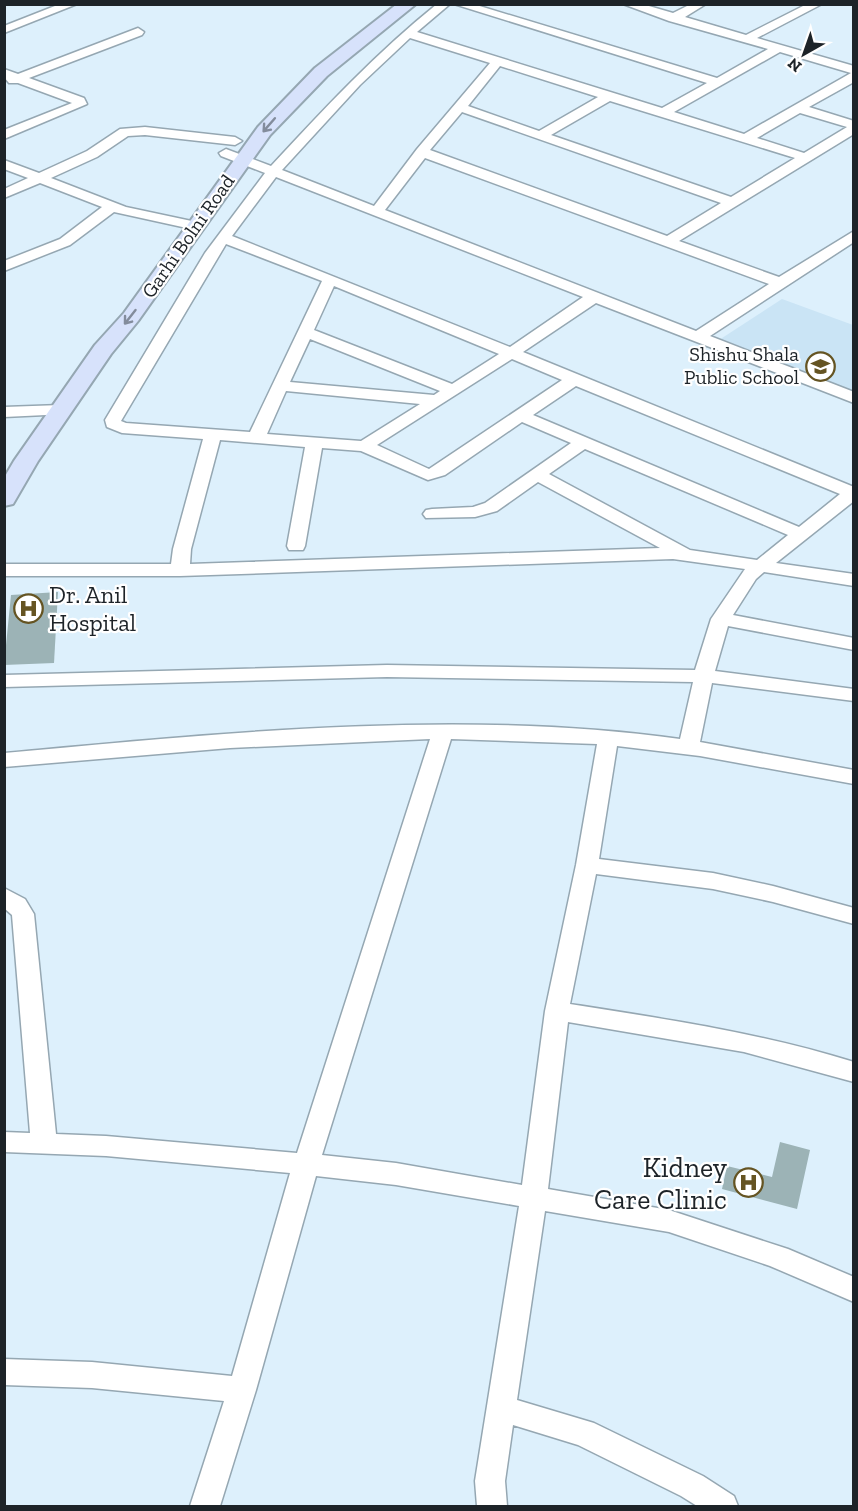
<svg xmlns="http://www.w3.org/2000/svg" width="858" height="1511" viewBox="0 0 858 1511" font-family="'Zilla Slab',serif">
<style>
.built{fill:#cae4f5}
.building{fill:#9cb3b6}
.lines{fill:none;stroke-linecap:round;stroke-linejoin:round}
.minor-casing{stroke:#95a7b2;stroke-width:3}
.secondary-casing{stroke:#95a7b2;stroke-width:4}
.minor{fill:#fff;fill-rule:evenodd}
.secondary{fill:#d7e2fb;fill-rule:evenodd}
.oneway{stroke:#838c9c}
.labels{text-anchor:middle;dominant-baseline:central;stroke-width:4.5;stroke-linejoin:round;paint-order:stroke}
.far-street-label{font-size:20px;fill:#1d2328;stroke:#fff}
.far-poi-label{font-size:20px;fill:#1d2328;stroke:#fff;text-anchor:end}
.poi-label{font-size:24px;fill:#1d2328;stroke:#fff;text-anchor:start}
.near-poi-label{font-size:28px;fill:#1d2328;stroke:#fff;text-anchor:end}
</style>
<rect width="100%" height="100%" fill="#ddf0fc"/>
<polygon class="built" points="782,299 853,325 853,393 719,340"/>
<g class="building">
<polygon points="58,592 54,663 4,665 11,595"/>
<polygon points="780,1142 810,1150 797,1209 722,1189 727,1166 772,1177"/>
</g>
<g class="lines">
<defs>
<g id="minor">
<polygon points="60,4 77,4 4,33 4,26"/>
<path d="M437,4H450L417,32L662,108L707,83L454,4H473L717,78L768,49L669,21L623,4H642L673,13L691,4H706L685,17L746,35L807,4H822L757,38L854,66V82L809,107L854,121V134L679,241L779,277L854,231V242L710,336L854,392V403L596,303L523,352L854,487V501L776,563L854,574V586L764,572L756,579L733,615L854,638V650L728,626L715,671L854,689V701L712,683L700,742L854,770V784L700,756L617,746L599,859L713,873L773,886L854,908V924L773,902L713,889L596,874L570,1004C666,1019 761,1033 854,1062V1082L744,1052L568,1022L548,1189L669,1210L788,1249L854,1277V1302L770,1266L669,1232L545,1211L517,1400L594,1423L703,1476L734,1496L738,1506H697L681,1496L578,1445L513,1425L505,1481L507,1506H477L475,1481L519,1206L396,1185L316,1176L256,1390L220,1506H190L224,1401L92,1388L4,1385V1359L92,1362L232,1376L290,1173L106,1156L4,1152V1132L30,1133L12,915L4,908V888L25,899L34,914L56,1134L106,1136L297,1153L430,739L230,748L4,767V753C223,733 462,708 680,739L693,682L387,677L4,687V675L387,665L695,670L711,619L745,569L673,559L180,576H4V564H171L173,549L203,439L122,433L107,427L105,420L205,253L265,173L221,156L219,153L226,149L271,166C324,109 376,53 437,4ZM410,38L490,63L417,149L374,206L282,170L360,85ZM780,52L851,73L744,134L674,112ZM500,66L598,97L539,131L468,106ZM610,101L795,158L731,197L551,135ZM462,112L721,203L667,236L430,150ZM800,113L847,127L804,153L757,138ZM425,158L769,284L696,331L385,210ZM276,177L583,297L510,347L232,236ZM226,244L322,281L250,432L126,423L121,421ZM334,286L499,354L452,384L314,330ZM310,339L440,391L434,395L290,382ZM512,359L562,380L429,469L377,445ZM576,386L840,494L799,527L533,415ZM286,391L420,404L361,441L267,434ZM522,422L571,443L485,503L473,507L432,509L426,510L423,514L426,518L475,517L497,511L538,482L660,548L190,564L191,549L220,440L305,447L287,546L289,550H303L305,546L322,448L361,451L428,480L445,475ZM585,449L788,535L757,560L690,550L549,474ZM451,739L597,744L576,865L545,1011L522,1185L396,1163L322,1155Z"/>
<polygon points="138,28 144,32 142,35 29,78 84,98 87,104 4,139 4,130 72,103 18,83 9,83 4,77 4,69 18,74"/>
<polygon points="145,127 235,137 242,141 235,145 145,135 128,136 97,157 51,178 126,207 201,223 203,226 201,229 196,230 114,212 70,245 4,271 4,261 60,239 102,207 40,183 4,198 4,189 28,178 4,169 4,160 39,173 87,151 120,129"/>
<polygon points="61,405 69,410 67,414 4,417 4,407"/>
</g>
<polygon id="secondary" points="397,4 416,4 327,76 270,135 138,321 111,354 38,461 13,504 4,506 4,478 14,461 95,345 124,313 258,127 315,68"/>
</defs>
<use href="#minor" class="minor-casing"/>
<use href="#secondary" class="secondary-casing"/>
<use href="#minor" class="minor"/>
<use href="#secondary" class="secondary"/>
</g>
<defs><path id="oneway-shaft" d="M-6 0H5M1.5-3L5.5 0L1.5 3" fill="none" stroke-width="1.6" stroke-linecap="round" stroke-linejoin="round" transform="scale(1.5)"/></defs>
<g class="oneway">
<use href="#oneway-shaft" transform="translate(269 125) rotate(131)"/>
<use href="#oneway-shaft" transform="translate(130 317) rotate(128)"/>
</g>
<defs>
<symbol id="school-ring" viewBox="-11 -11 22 22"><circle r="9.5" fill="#fff" stroke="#655422" stroke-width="1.5"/><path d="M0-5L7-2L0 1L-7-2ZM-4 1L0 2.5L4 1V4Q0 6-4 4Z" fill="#655422"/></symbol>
<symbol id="hospital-ring" viewBox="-11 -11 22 22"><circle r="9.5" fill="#fff" stroke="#655422" stroke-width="1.5"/><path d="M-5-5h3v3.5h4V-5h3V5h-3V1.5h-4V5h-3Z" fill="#655422"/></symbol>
</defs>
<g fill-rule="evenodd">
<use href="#school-ring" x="804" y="350" width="33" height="33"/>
<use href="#hospital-ring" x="12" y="592" width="33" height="33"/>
<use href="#hospital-ring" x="732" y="1166" width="33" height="33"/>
</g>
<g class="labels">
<g class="far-street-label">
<text transform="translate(188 236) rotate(-55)">Garhi Bolni Road</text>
</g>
<g class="far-poi-label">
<text x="799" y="354">Shishu Shala<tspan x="799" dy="23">Public School</tspan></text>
</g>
<g class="poi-label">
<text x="49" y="594">Dr. Anil<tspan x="49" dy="28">Hospital</tspan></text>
</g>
<g class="near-poi-label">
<text x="727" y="1167">Kidney<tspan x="727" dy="32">Care Clinic</tspan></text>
</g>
</g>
<rect width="858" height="1511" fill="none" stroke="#1d2328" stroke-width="12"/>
<g transform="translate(804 54) rotate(220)" stroke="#ffffff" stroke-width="4.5" paint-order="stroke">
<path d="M0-4.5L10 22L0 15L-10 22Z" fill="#1d2328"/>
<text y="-9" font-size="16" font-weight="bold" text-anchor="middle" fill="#1d2328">N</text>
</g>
</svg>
